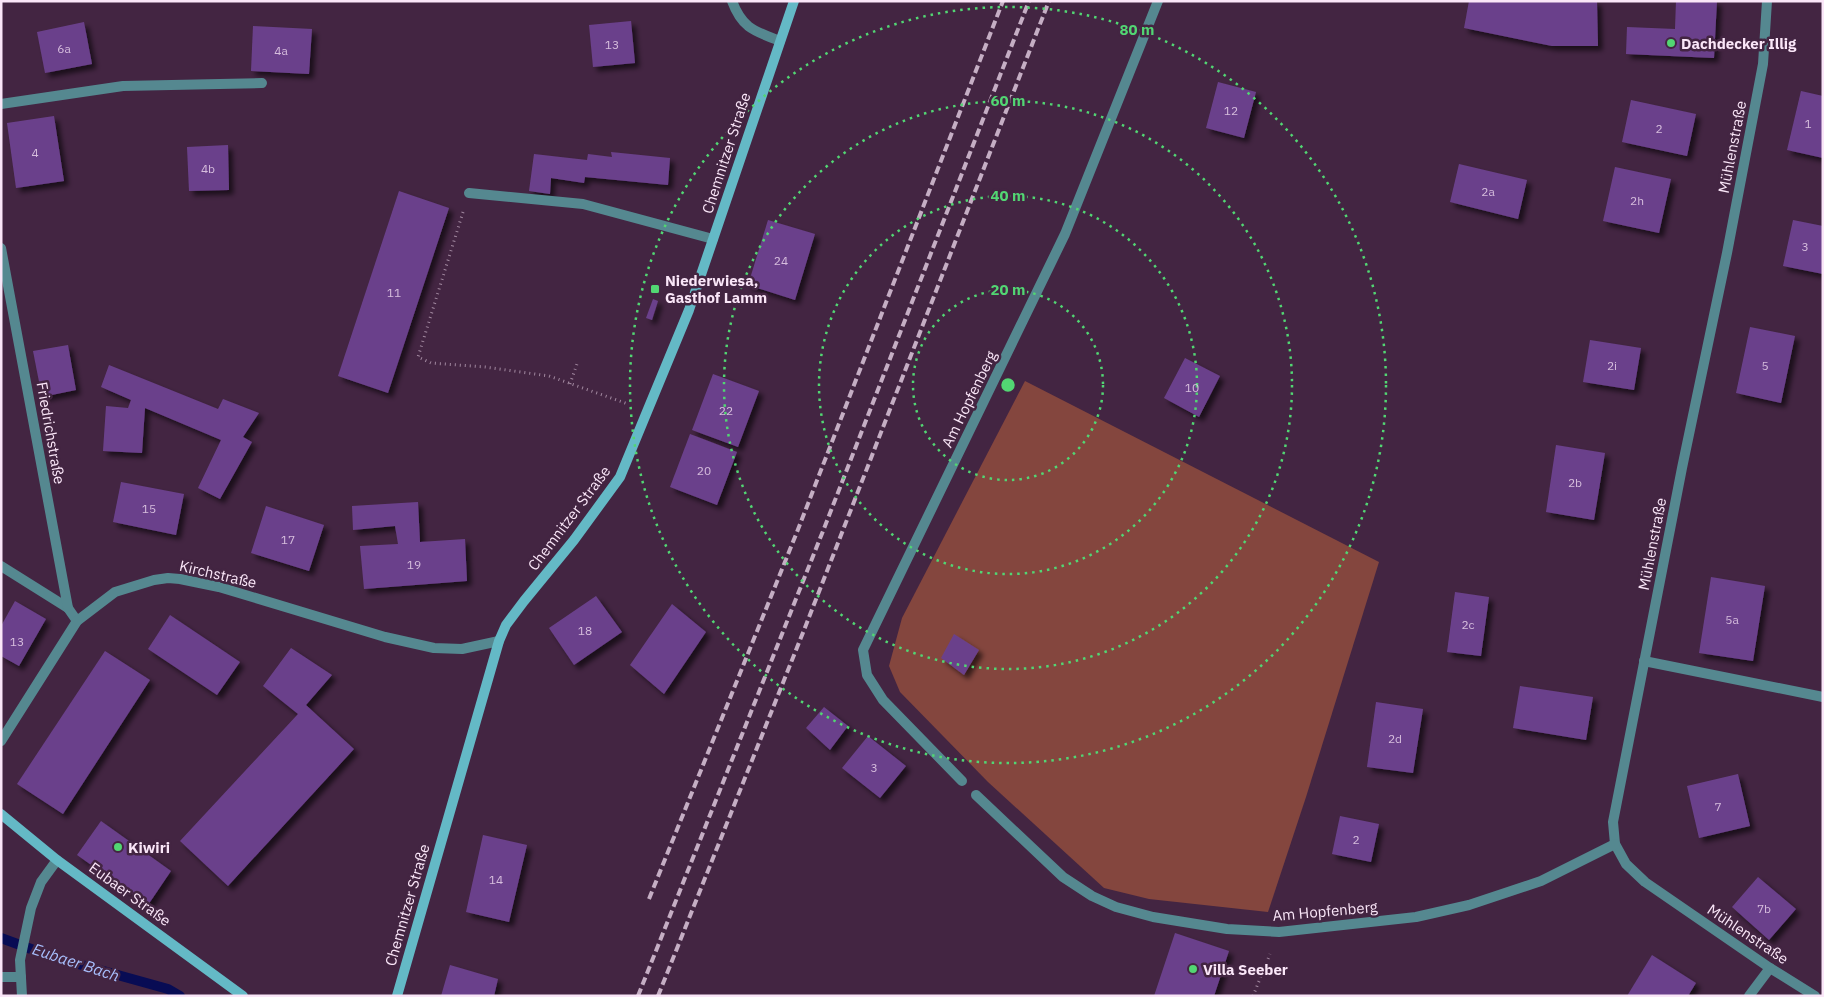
<svg xmlns="http://www.w3.org/2000/svg" width="1824" height="997" viewBox="0 0 1824 997" font-family="'IBM Plex Sans',sans-serif">
<style>
.green{fill:#84463e}
.lines{fill:none;stroke-linecap:round;stroke-linejoin:round}
.stream{stroke:#080c54;stroke-width:10}
.building{fill:#6b418b;filter:url(#shadow)}
.path{stroke:#a289a0;stroke-width:3;stroke-dasharray:1 4;stroke-linecap:butt}
.lane{stroke:#558890;stroke-width:10}
.street{stroke:#558890;stroke-width:10}
.secondary{stroke:#64b9c6;stroke-width:10}
.rail{stroke:#c5aec4;stroke-width:4;stroke-dasharray:8 4;stroke-linecap:butt}
.ring{fill:none;stroke:#52d673;stroke-width:2.5;stroke-dasharray:2.5 5}
.poi-dot{fill:#52d673;stroke:#432542;stroke-width:2}
.labels{text-anchor:middle;dominant-baseline:central;stroke-width:5;stroke-linejoin:round;paint-order:stroke}
.number-label{font-size:12px;fill:#d6bddd}
.poi-label{font-size:15px;font-weight:bold;fill:#fae6f8;stroke:#432542;text-anchor:start}
.street-label{font-size:15px;fill:#fae6f8;stroke:#432542}
.water-label{font-size:16px;font-style:italic;fill:#a8bffd;stroke:#432542}
.centre{fill:#52d673;stroke:#432542;stroke-width:2.5}
.ring-label{font-size:15px;text-anchor:middle;font-weight:bold;fill:#52d673;stroke:#432542;stroke-width:5;stroke-linejoin:round;paint-order:stroke}
</style>
<defs>
<filter id="shadow"><feDropShadow dx="4.5" dy="4.5" stdDeviation="2.5" flood-color="#0009"/></filter>
</defs>
<rect width="100%" height="100%" fill="#432542"/>
<polygon class="green" points="1025,381 1379,562 1306,797 1268,912 1149,899 1104,888 988,782 900,692 889,666 902,618"/>
<g class="lines">
<polyline class="stream" points="1,938 53,957 168,989 180,996"/>
</g>
<g class="building">
<polygon points="1469,1 1597,1 1598,46 1552,46 1464,28"/>
<polygon points="1676,1 1717,1 1714,58 1626,54 1627,27 1675,29"/>
<polygon points="631,21 635,63 593,67 589,25"/>
<polygon points="84,22 92,64 45,73 37,32"/>
<polygon points="253,26 312,29 309,74 251,71"/>
<polygon points="1218,82 1256,92 1244,138 1206,128"/>
<polygon points="1801,91 1823,96 1823,158 1787,150"/>
<polygon points="1631,100 1696,114 1687,156 1622,142"/>
<polygon points="54,116 64,181 16,188 7,123"/>
<polygon points="228,145 229,190 189,191 187,147"/>
<polygon points="611,152 670,158 668,185 585,177 584,183 551,178 550,194 529,191 534,154 587,160 588,154 612,157"/>
<polygon points="1459,164 1527,180 1518,219 1450,202"/>
<polygon points="1615,167 1671,179 1659,233 1603,221"/>
<polygon points="399,191 449,208 388,393 338,376"/>
<polygon points="768,220 815,234 795,300 748,285"/>
<polygon points="1793,220 1823,226 1823,274 1783,266"/>
<polygon points="653,299 658,301 652,320 646,318"/>
<polygon points="1750,327 1795,336 1781,403 1736,393"/>
<polygon points="1590,340 1641,348 1634,390 1583,382"/>
<polygon points="68,345 76,390 42,397 33,351"/>
<polygon points="1185,358 1220,376 1199,417 1164,398"/>
<polygon points="109,365 218,409 223,399 259,413 243,437 252,442 220,499 198,488 221,440 145,408 142,453 103,451 106,406 128,408 131,400 101,387"/>
<polygon points="713,374 759,391 738,447 692,430"/>
<polygon points="690,434 737,452 717,505 670,487"/>
<polygon points="1556,445 1605,453 1594,520 1546,512"/>
<polygon points="121,482 184,494 176,535 113,522"/>
<polygon points="418,502 420,542 465,539 467,581 364,589 360,546 398,544 395,526 353,530 352,506"/>
<polygon points="266,506 324,525 309,571 251,553"/>
<polygon points="1711,577 1765,586 1753,661 1699,653"/>
<polygon points="1455,592 1489,597 1481,656 1447,652"/>
<polygon points="596,596 622,632 574,665 549,628"/>
<polygon points="15,601 46,619 19,666 1,656 1,626"/>
<polygon points="672,604 706,632 664,694 630,665"/>
<polygon points="170,615 240,662 217,695 148,649"/>
<polygon points="954,634 979,650 964,675 941,658"/>
<polygon points="291,648 332,675 306,705 354,749 228,886 180,841 298,714 263,686"/>
<polygon points="105,651 150,680 63,814 17,784"/>
<polygon points="1520,686 1593,697 1586,740 1513,728"/>
<polygon points="1376,702 1423,709 1413,773 1367,767"/>
<polygon points="824,707 848,726 830,750 806,728"/>
<polygon points="868,736 906,766 880,798 842,768"/>
<polygon points="1738,774 1750,826 1699,838 1687,786"/>
<polygon points="1340,816 1379,824 1371,862 1332,854"/>
<polygon points="101,821 171,871 148,905 77,855"/>
<polygon points="483,835 527,845 509,922 466,912"/>
<polygon points="1758,877 1796,909 1769,940 1732,907"/>
<polygon points="1175,933 1229,951 1214,996 1154,996"/>
<polygon points="1652,955 1696,983 1688,996 1627,996"/>
<polygon points="450,965 498,979 494,996 441,996"/>
</g>
<g class="lines">
<g class="path">
<polyline points="463,212 418,357 431,363 485,367 549,376 628,404"/>
<polyline points="570,384 577,364"/>
<polyline points="1253,996 1270,954"/>
</g>
<g class="lane">
<polyline points="1,104 123,86 262,83"/>
<polyline points="469,193 583,204 713,239"/>
<polyline points="1,566 68,608"/>
<polyline points="1644,661 1823,697"/>
<polyline points="1,977 21,977"/>
</g>
<g class="street">
<path d="M732,1C742,28 754,31 780,41"/>
<polyline points="1767,1 1763,64 1727,253 1682,468 1613,822 1615,844 1626,864 1645,882 1770,968 1815,996"/>
<polyline points="1,248 68,608 77,621"/>
<polyline points="1,741 77,621 115,592 154,580 168,578 180,579 219,587 385,637 434,648 462,649 499,641"/>
<polyline points="962,781 883,700 867,675 863,650 1065,234 1158,1"/>
<polyline points="976,795 1063,877 1092,896 1116,907 1153,917 1227,929 1279,932 1416,917 1469,905 1541,881 1615,844"/>
<polyline points="22,996 20,960 31,908 41,882 57,860"/>
<polyline points="1749,996 1770,968"/>
</g>
<g class="secondary">
<polyline points="1,814 57,860 243,996"/>
<polyline points="397,996 499,641 506,625 524,601 574,540 620,477 689,310 794,1"/>
</g>
<g class="rail">
<polyline points="649,899 797,532 1003,1"/>
<polyline points="638,996 825,526 1029,1"/>
<polyline points="658,996 806,625 1049,1"/>
</g>
</g>
<g class="ring">
<circle cx="1008" cy="385" r="95"/>
<circle cx="1008" cy="385" r="189"/>
<circle cx="1008" cy="385" r="284"/>
<circle cx="1008" cy="385" r="378"/>
</g>
<g class="poi-dot">
<circle cx="1671" cy="43" r="5"/>
<rect x="650" y="284" width="10" height="10" rx="2.5"/>
<circle cx="118" cy="847" r="5"/>
<circle cx="1193" cy="969" r="5"/>
</g>
<g class="labels">
<g class="number-label">
<text x="612" y="44">13</text>
<text x="64" y="48">6a</text>
<text x="281" y="50">4a</text>
<text x="1231" y="110">12</text>
<text x="1808" y="123">1</text>
<text x="1659" y="128">2</text>
<text x="35" y="152">4</text>
<text x="208" y="168">4b</text>
<text x="1488" y="191">2a</text>
<text x="1637" y="200">2h</text>
<text x="1805" y="246">3</text>
<text x="781" y="260">24</text>
<text x="394" y="292">11</text>
<text x="1612" y="365">2i</text>
<text x="1765" y="365">5</text>
<text x="1192" y="387">10</text>
<text x="726" y="410">22</text>
<text x="704" y="470">20</text>
<text x="1575" y="482">2b</text>
<text x="149" y="508">15</text>
<text x="288" y="539">17</text>
<text x="414" y="564">19</text>
<text x="1732" y="619">5a</text>
<text x="1468" y="624">2c</text>
<text x="585" y="630">18</text>
<text x="17" y="641">13</text>
<text x="1395" y="738">2d</text>
<text x="874" y="767">3</text>
<text x="1718" y="806">7</text>
<text x="1356" y="839">2</text>
<text x="496" y="879">14</text>
<text x="1764" y="908">7b</text>
</g>
<g class="poi-label">
<text x="1681" y="43">Dachdecker Illig</text>
<text x="665" y="280">Niederwiesa,<tspan x="665" dy="17">Gasthof Lamm</tspan></text>
<text x="128" y="847">Kiwiri</text>
<text x="1203" y="969">Villa Seeber</text>
</g>
<g class="street-label">
<text transform="translate(1732 147) rotate(-79)">Mühlenstraße</text>
<text transform="translate(726 153) rotate(-72)">Chemnitzer Straße</text>
<text transform="translate(969 399) rotate(-64)">Am Hopfenberg</text>
<text transform="translate(51 433) rotate(80)">Friedrichstraße</text>
<text transform="translate(569 518) rotate(-53)">Chemnitzer Straße</text>
<text transform="translate(1652 544) rotate(-79)">Mühlenstraße</text>
<text transform="translate(218 574) rotate(13)">Kirchstraße</text>
<text transform="translate(130 894) rotate(36)">Eubaer Straße</text>
<text transform="translate(407 905) rotate(-74)">Chemnitzer Straße</text>
<text transform="translate(1325 911) rotate(-5)">Am Hopfenberg</text>
<text transform="translate(1748 934) rotate(34)">Mühlenstraße</text>
</g>
<g class="water-label">
<text transform="translate(76 962) rotate(18)">Eubaer Bach</text>
</g>
</g>
<circle cx="1008" cy="385" r="8" class="centre"/>
<g class="ring-label">
<text x="1137" y="35">80 m</text>
<text x="1008" y="106">60 m</text>
<text x="1008" y="201">40 m</text>
<text x="1008" y="295">20 m</text>
</g>
<rect width="1824" height="997" fill="none" stroke="#fae6f8" stroke-width="5"/>
</svg>
